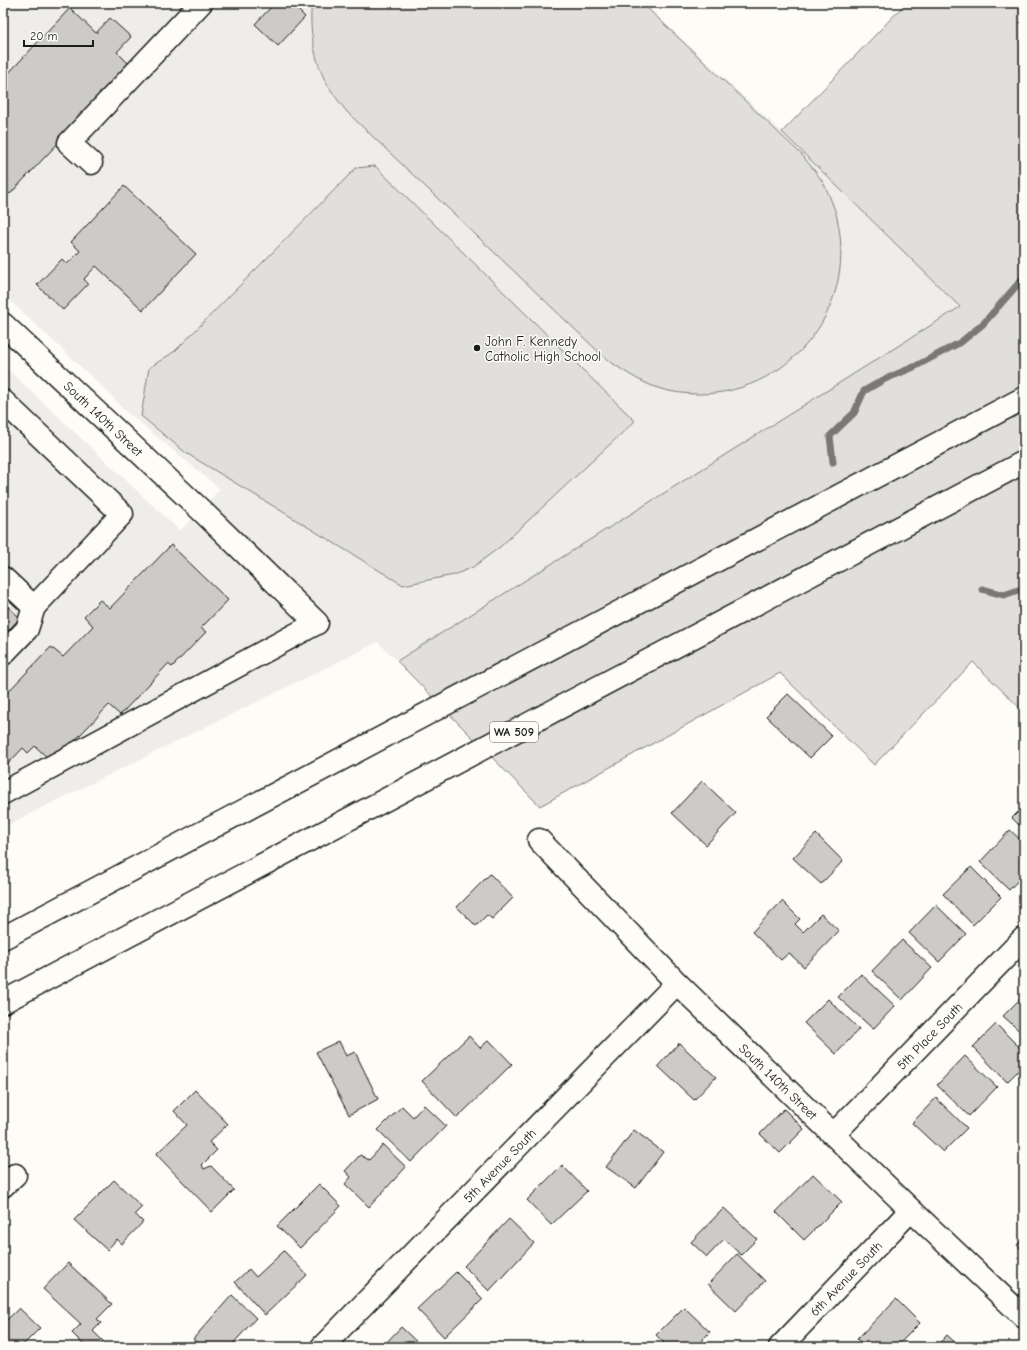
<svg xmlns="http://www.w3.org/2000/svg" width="1027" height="1350" viewBox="0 0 1027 1350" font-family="'Comic Neue',sans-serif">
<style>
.built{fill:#eeede9}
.green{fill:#e0dfdb;stroke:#7e7e7c}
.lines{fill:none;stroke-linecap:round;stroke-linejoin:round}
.stream{stroke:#797876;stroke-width:7}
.building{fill:#cccbc8;stroke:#1c1c1c}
.minor-casing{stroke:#1c1c1c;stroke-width:25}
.highway-casing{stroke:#1c1c1c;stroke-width:25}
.minor{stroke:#fdfcf7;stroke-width:22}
.highway{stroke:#fdfcf7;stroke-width:22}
.poi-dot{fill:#1c1c1c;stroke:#fdfcf7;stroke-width:1.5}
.labels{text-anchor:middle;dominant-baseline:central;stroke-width:3;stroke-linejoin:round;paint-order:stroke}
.shield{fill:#fdfcf7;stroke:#605f5e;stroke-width:1}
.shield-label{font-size:12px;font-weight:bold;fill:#1c1c1c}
.poi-label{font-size:13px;fill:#1c1c1c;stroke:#fdfcf7;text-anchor:start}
.street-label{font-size:13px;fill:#1c1c1c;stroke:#fdfcf7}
</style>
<rect width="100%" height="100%" fill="#fdfcf7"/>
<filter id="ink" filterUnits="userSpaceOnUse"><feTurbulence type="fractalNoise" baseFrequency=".025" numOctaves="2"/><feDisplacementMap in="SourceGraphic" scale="8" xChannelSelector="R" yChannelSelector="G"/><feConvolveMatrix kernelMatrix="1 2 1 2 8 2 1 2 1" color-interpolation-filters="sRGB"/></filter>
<g filter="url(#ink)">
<polygon class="built" points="3,3 643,3 782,132 960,307 397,661 378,642 3,827 3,365 180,531 220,489 123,409 106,390 6,297 3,267"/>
<g class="green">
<path d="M312,3H642L802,155C809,164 818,174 824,184C828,193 835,208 837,218C861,320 772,412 669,391C645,386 625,372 605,358L347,112C340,103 333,94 327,84C315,63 308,27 312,3Z"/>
<polygon points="906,3 1024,3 1024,712 973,662 874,765 780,673 540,806 397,661 960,307 782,132"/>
<polygon points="375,166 635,421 500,547 473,567 454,575 403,585 186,453 141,416 149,368 175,351 356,168"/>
</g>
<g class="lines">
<g class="stream">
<polyline points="833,462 830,436 854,413 864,391 885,379 914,367 961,342 983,324 1024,277"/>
<polyline points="982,589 1004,595 1024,588"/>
</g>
</g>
<g class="building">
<polygon points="275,3 291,3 305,17 278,46 255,24"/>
<polygon points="70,8 96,33 110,18 131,37 117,52 131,66 10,194 3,187 3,79"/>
<polygon points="124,186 196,254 143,310 96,266 84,279 88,284 63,310 37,285 62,259 67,264 80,251 71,242"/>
<polygon points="171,545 228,600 201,628 206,632 172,667 168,664 120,715 109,705 53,763 35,746 28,753 23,748 3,769 3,697 51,647 63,657 93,626 84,616 100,600 110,608"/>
<polygon points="3,602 20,618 3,636"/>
<polygon points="788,694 832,736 810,758 766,716"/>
<polygon points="702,781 736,813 706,845 672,813"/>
<polygon points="1024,806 1024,830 1012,818"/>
<polygon points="1010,830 1024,843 1024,874 1009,890 980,862"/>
<polygon points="816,834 843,861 821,884 793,858"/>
<polygon points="971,867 1001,897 973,925 943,894"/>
<polygon points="490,874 513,898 492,919 487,915 476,926 457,907"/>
<polygon points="782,901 800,919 795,924 803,932 821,914 839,931 804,967 789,953 781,960 752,932"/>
<polygon points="936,905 966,934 939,962 909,933"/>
<polygon points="902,940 932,968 902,1000 872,971"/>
<polygon points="861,974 895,1006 873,1029 838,997"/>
<polygon points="1024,995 1024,1035 1003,1016"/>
<polygon points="828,999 859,1029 836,1054 804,1023"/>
<polygon points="996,1024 1024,1052 1024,1065 1007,1082 973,1047"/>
<polygon points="469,1036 480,1048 489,1040 512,1064 457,1118 422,1081"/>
<polygon points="339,1041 346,1056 355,1052 378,1099 349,1115 316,1052"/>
<polygon points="679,1043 716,1077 694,1100 658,1066"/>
<polygon points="965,1056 997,1087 969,1116 937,1085"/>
<polygon points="195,1090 228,1124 209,1142 217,1150 202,1165 204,1169 211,1166 234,1190 212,1212 156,1154 187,1125 174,1111"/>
<polygon points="936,1098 967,1128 943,1152 912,1123"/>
<polygon points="424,1105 446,1126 411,1162 378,1130 402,1106 413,1117"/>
<polygon points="784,1109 804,1129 780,1153 760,1134"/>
<polygon points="634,1130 663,1152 636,1188 606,1167"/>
<polygon points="383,1145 406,1167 369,1207 345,1184 351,1177 345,1171 360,1155 369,1160"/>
<polygon points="562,1165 587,1191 551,1225 527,1200"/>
<polygon points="813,1174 842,1202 804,1240 776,1212"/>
<polygon points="114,1180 142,1207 135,1214 143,1222 122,1244 117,1239 107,1250 74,1220"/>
<polygon points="319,1184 341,1206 300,1248 277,1226"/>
<polygon points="724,1208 757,1239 741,1255 724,1239 707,1257 691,1242"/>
<polygon points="509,1219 534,1243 489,1291 464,1266"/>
<polygon points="1024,1238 1024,1252 1017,1245"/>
<polygon points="284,1251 307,1275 265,1315 235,1282 249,1269 256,1277"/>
<polygon points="737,1254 765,1281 736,1311 708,1284"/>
<polygon points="68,1263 112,1304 97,1319 101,1323 93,1331 104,1342 99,1347 86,1347 72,1333 81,1324 43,1289"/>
<polygon points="456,1272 483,1299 444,1337 417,1309"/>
<polygon points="232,1295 256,1318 230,1347 202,1347 193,1339"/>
<polygon points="896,1299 920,1323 896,1347 865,1347 857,1339"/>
<polygon points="684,1307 710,1332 695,1347 668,1347 656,1335"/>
<polygon points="19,1308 40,1328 22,1346 24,1347 3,1347 3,1321 4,1323"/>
<polygon points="401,1327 422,1347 382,1347"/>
<polygon points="947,1335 960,1347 936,1347"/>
</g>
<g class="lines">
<defs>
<g id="minor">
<polyline points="91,163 69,143 201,3"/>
<path id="s1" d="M3,324L204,513L317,623L3,793"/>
<polyline points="3,401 122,514 34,607 3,578"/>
<polyline points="3,654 27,629 34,607"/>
<path id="s2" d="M539,840L677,983L911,1210L1024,1317"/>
<path id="s3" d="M834,1134L1024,938"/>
<polyline points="3,1186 15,1175"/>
<path id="s4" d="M322,1347L677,983"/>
<path id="s5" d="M780,1347L911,1210"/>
</g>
<g id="highway">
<polyline points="3,938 1024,398"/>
<polyline points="3,1002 1024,462"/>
</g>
</defs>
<use href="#minor" class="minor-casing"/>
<use href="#highway" class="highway-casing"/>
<use href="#minor" class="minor"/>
<use href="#highway" class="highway"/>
</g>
</g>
<circle class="poi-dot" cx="477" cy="348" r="4"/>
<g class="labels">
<rect class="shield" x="490" y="722" width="48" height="20" rx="3"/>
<g class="shield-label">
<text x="514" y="732">WA 509</text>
</g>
<g class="poi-label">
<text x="485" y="341">John F. Kennedy<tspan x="485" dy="15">Catholic High School</tspan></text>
</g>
<g class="street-label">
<text stroke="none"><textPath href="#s1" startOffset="138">South 140th Street</textPath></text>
<text stroke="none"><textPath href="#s3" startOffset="137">5th Place South</textPath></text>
<text stroke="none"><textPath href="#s2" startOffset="340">South 140th Street</textPath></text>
<text stroke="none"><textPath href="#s4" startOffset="254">5th Avenue South</textPath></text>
<text stroke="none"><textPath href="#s5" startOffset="95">6th Avenue South</textPath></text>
</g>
</g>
<rect width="1027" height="1350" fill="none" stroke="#fdfcf7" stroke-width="16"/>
<rect x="8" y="8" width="1011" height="1334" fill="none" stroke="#1c1c1c" stroke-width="1.5" filter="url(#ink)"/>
<path d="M24 40v6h69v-6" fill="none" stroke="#1c1c1c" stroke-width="2"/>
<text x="30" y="40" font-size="12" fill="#1c1c1c" stroke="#fdfcf7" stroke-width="3" paint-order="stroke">20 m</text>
</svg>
